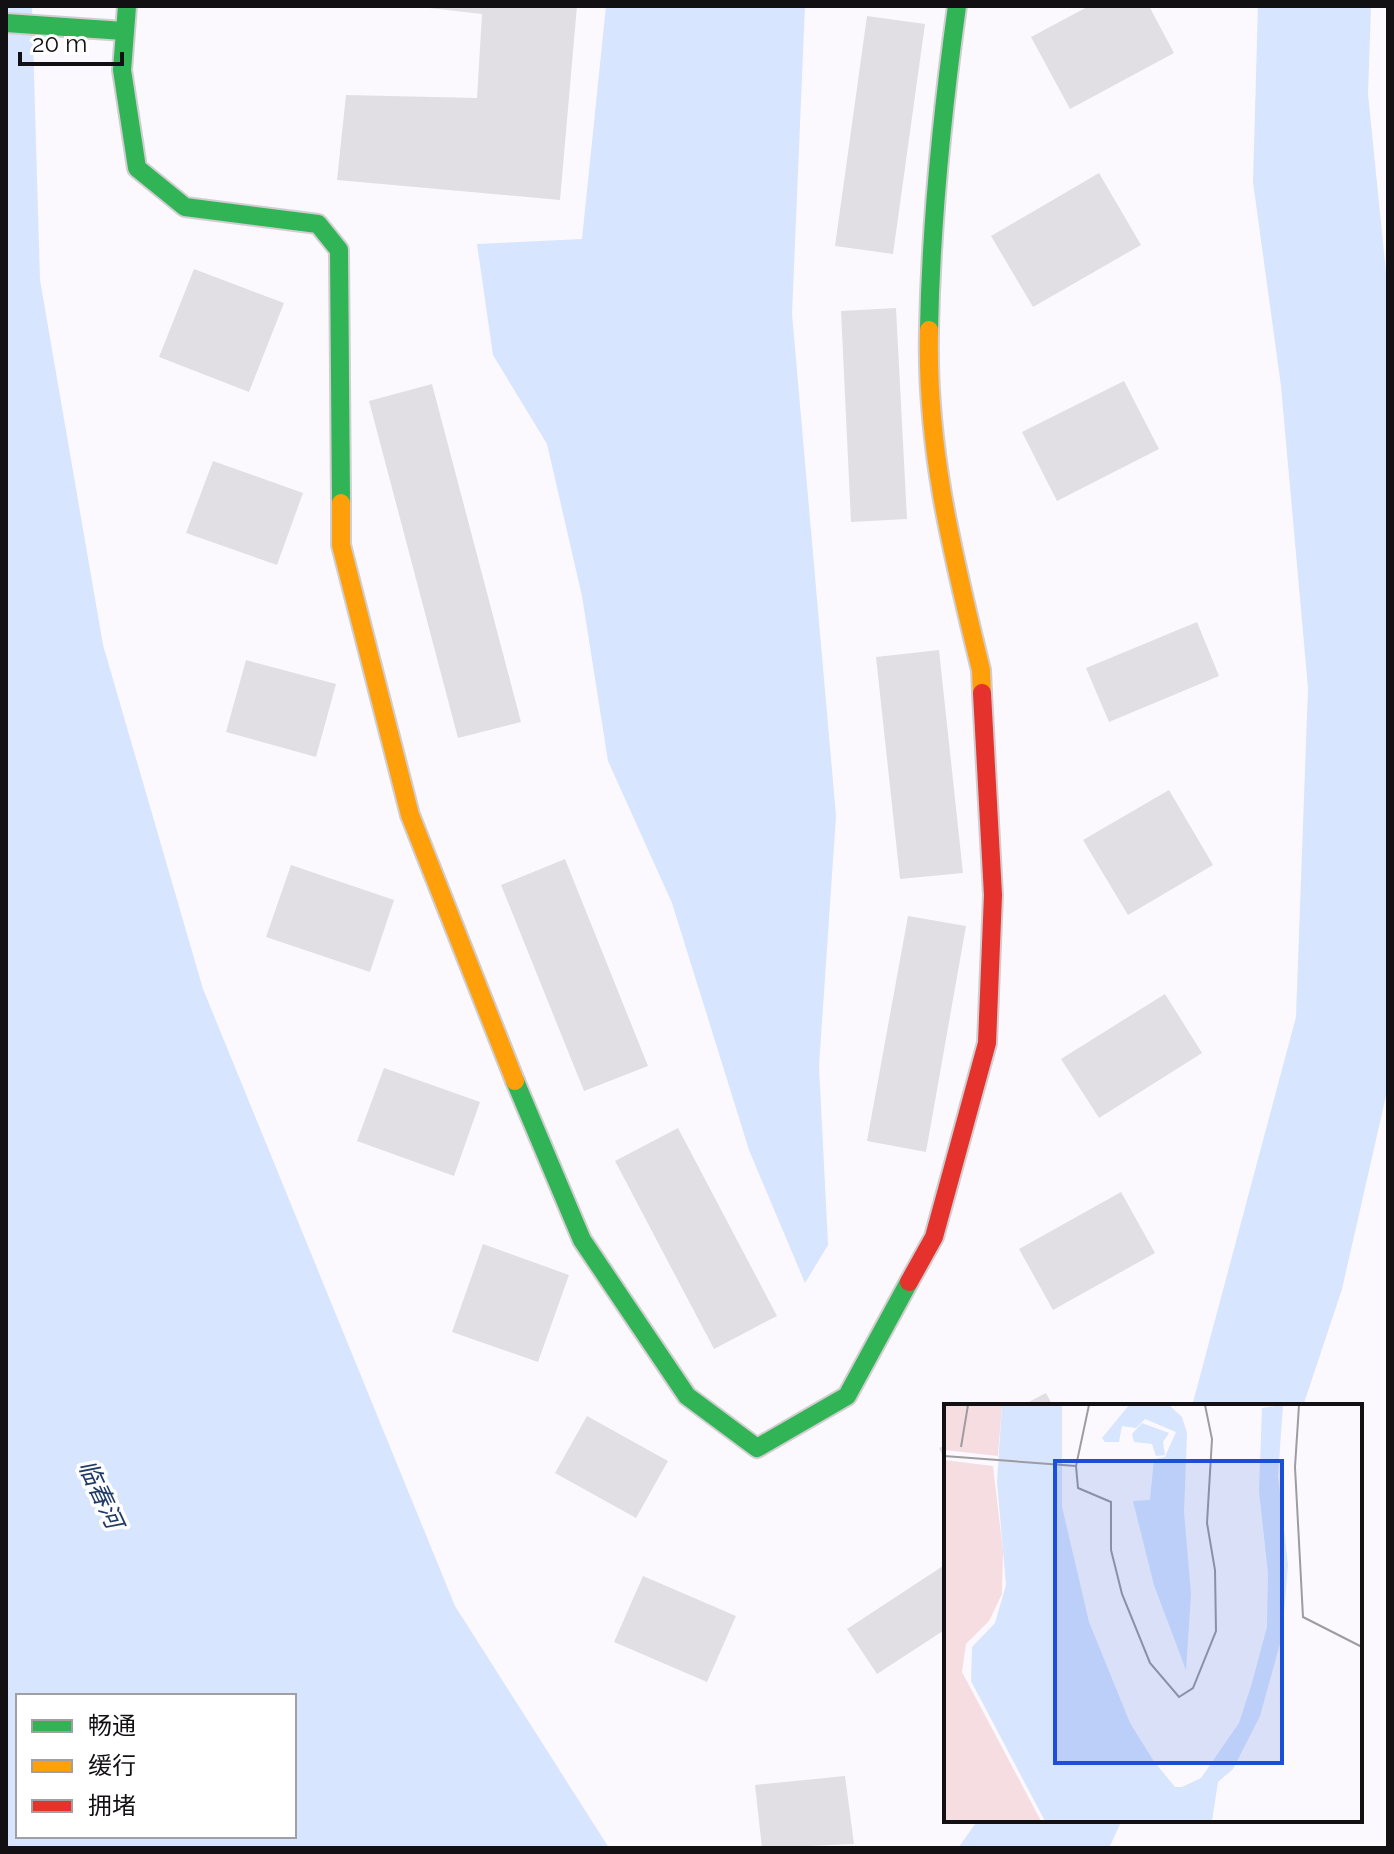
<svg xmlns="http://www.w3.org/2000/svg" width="1394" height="1854" viewBox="0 0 1394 1854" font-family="Raleway,'Noto Sans SC',sans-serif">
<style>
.water{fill:#d7e5fe;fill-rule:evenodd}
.building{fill:#e1dfe4}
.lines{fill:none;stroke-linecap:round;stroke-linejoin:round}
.fast-casing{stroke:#d0ced1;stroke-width:22}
.slow-casing{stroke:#d0ced1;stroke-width:22}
.jam-casing{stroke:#d0ced1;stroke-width:22}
.fast{stroke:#30b455;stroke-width:18}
.slow{stroke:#ff9f0a;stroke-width:18}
.jam{stroke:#e5322d;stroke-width:18}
.labels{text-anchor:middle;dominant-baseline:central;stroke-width:7;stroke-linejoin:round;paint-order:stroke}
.water-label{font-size:24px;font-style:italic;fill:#213b67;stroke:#fff}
.inset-road{fill:none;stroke:#9f9ca0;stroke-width:2}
.view{fill:#1d4ed8;fill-opacity:0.15;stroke:#1d4ed8;stroke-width:4}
.inset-edge{fill:none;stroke:#131014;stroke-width:4}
</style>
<rect width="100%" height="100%" fill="#fcf9fe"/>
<g class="water">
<path d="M6,6H32L40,280L103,645L203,989L455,1606L609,1848H6ZM18,1696H294V1836H18Z"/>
<polygon points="606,6 805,6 792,314 836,816 819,1066 828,1245 805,1283 749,1150 672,903 608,761 582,596 547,444 493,355 477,244 582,239"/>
<polygon points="1258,6 1371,6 1368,94 1388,292 1388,1087 1342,1289 1303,1406 1192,1406 1296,1017 1308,688 1281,386 1253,182"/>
<polygon points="978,1820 1122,1820 1109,1848 958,1848"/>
</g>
<g class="building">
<polygon points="412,6 577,6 560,200 337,180 346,95 477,98 482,14"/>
<polygon points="1089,6 1149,6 1174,53 1070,109 1031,37"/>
<polygon points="867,16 925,24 893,254 835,246"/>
<polygon points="1099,173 1141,245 1033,307 991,236"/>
<polygon points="194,269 284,303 249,392 159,357"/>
<polygon points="896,308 907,519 851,522 841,311"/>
<polygon points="1124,381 1159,449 1057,501 1022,432"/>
<polygon points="432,384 521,722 458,738 369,401"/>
<polygon points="213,461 303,493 277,565 186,533"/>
<polygon points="1197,622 1219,676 1109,722 1086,668"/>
<polygon points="939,650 963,873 900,879 876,657"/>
<polygon points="246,660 336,684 316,757 226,732"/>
<polygon points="1169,790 1213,865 1128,915 1083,840"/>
<polygon points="565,859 648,1066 584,1091 501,885"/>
<polygon points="291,865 394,900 370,972 266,937"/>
<polygon points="908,916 966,926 926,1152 867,1141"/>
<polygon points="1165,994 1202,1053 1099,1118 1061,1059"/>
<polygon points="384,1068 480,1102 454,1176 357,1141"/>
<polygon points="678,1128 777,1316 714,1349 615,1161"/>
<polygon points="1121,1192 1155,1253 1053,1310 1019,1249"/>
<polygon points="483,1244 569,1275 538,1362 452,1332"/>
<polygon points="1046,1393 1053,1406 1021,1406"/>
<polygon points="587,1416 668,1461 636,1518 555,1473"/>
<polygon points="946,1445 946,1462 939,1448"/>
<polygon points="946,1564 946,1629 877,1674 847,1629"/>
<polygon points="643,1576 736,1616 707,1682 614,1642"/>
<polygon points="845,1776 854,1844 762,1848 755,1785"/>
</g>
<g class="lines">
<defs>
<g id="fast">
<polyline points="127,6 122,70 137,168 185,207 318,224 339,250 341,503"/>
<polyline points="6,23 124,31"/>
<path d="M929,330C931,220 942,114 957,6"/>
<polyline points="515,1081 582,1240 687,1396 757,1448 847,1396 909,1282"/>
</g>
<g id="slow">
<path d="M929,330C926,450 953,555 981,670L982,693"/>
<polyline points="341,503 341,545 410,815 515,1081"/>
</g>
<polyline id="jam" points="909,1282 934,1237 987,1043 993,895 982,693"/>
</defs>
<use href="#fast" class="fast-casing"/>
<use href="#slow" class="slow-casing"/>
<use href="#jam" class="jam-casing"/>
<use href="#fast" class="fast"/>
<use href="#slow" class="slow"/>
<use href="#jam" class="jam"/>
</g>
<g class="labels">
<g class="water-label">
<text transform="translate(101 1494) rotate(65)">临春河</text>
</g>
</g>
<g transform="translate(944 1404)">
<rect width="418" height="418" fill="#fcf9fe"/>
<path d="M0,1H58L54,52L0,46ZM0,56L49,62L59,147L58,190L45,217L22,240L18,268L97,417H0Z" fill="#f6dde2"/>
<path d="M58,1H118V103L145,218L186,319L209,356L231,383H238L257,374L295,319L308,279L323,223L324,169L315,87L318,4L339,1L334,72L344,161L338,232L316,312L289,365L274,378L268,417H101L27,277L28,243L51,219L62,181L53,78ZM185,1H225L238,13L243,29L240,108L247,190L242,266L210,181L189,97L206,96L210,55L221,53L232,28L201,15L192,24L178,22L175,38H161L158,34ZM198,19L225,29L219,38L221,51L212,52L208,40L190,38L188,30Z" fill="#d7e5fe"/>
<path class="inset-road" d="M145,1L132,62L134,84L167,98V146L178,190L206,259L235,293L249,284L272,227L271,166L263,119L268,35L261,1M355,1L351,63L359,213L418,243M17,43L24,1M0,52L132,62"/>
<path class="view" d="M111,57H338V359H111Z"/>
<rect width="418" height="418" class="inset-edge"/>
</g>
<rect width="1394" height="1854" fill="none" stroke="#131014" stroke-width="16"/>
<rect x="16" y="1694" width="280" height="144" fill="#ffffff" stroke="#a19fa1" stroke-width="2"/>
<rect x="32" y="1720" width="40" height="12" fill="#30b455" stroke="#a19fa1" stroke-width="2"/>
<text x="88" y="1734" font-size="24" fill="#131014">畅通</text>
<rect x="32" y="1760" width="40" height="12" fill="#ff9f0a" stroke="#a19fa1" stroke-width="2"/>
<text x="88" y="1774" font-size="24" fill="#131014">缓行</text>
<rect x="32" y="1800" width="40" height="12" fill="#e5322d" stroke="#a19fa1" stroke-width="2"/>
<text x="88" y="1814" font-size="24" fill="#131014">拥堵</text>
<path d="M20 52v12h102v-12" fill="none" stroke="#131014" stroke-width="4"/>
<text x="32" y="52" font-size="24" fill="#131014" stroke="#ffffff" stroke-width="6" paint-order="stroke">20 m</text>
</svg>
